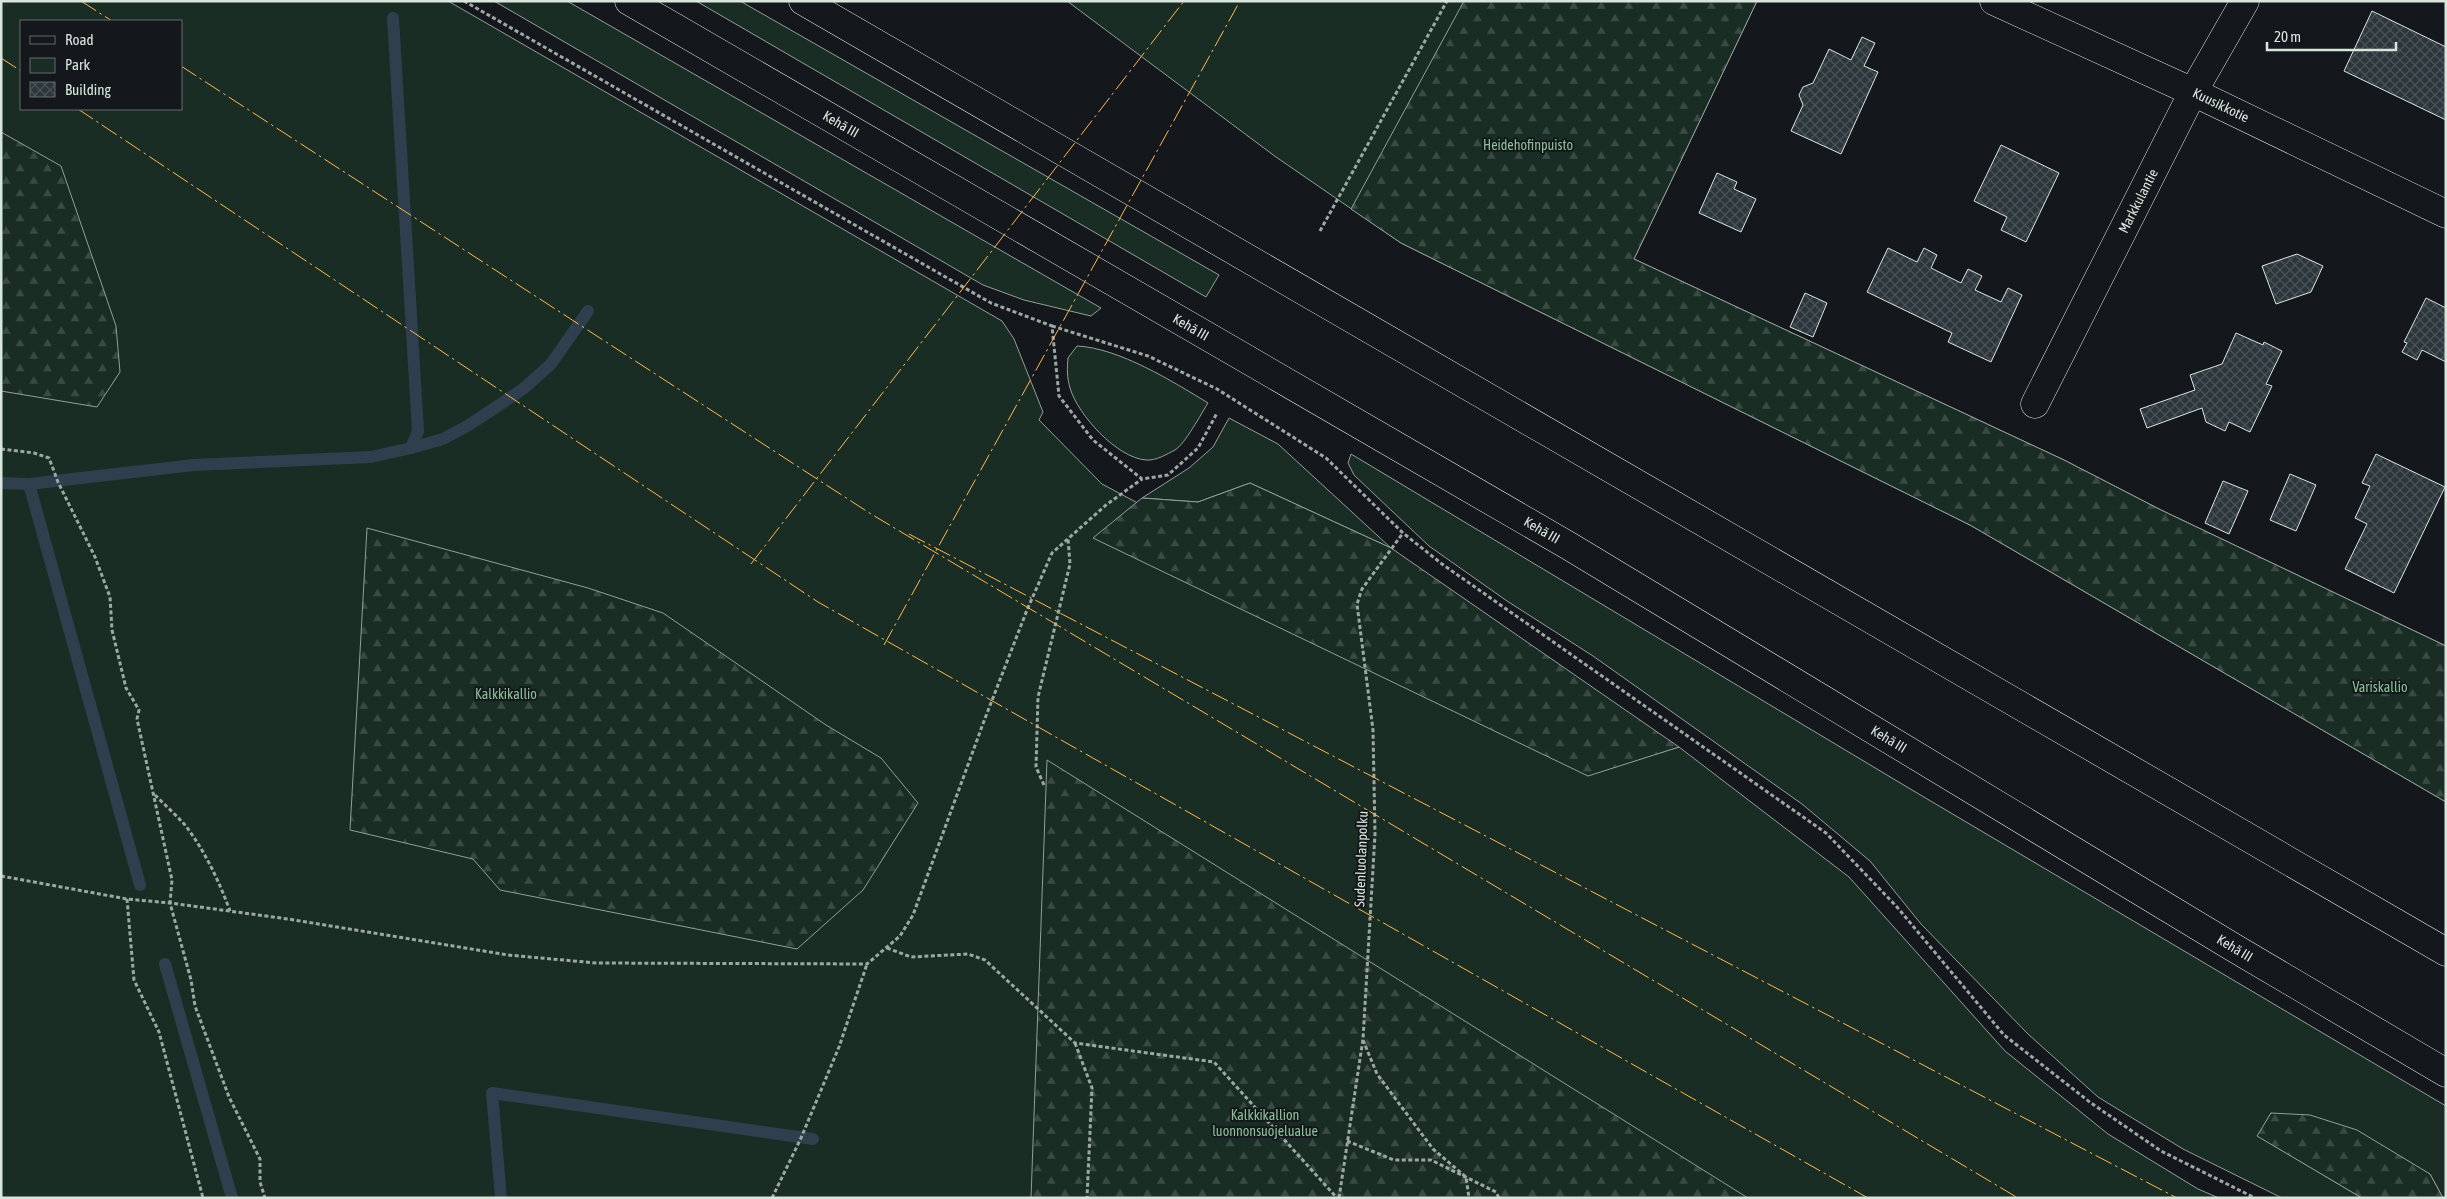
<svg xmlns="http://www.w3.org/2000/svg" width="2447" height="1199" viewBox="0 0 2447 1199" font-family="'Asap Condensed',sans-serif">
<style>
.green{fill:#1a2d24;stroke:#939e99;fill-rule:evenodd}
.forest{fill:url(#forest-firs);stroke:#939e99}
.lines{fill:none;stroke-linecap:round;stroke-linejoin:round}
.stream{stroke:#2f3f4d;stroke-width:12}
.building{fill:url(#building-cross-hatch);stroke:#d8e6dc}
.minor-casing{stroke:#d8e6dc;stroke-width:29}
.highway-casing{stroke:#d8e6dc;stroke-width:29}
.path{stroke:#9da8a2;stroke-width:3;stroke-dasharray:4 2.5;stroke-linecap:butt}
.minor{stroke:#14181c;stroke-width:28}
.highway{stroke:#14181c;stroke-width:28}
.power{stroke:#ffb74d;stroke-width:1;stroke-dasharray:18 4 2.5 4;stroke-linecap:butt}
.labels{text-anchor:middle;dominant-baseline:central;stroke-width:4;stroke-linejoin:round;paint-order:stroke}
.street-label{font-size:14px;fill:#d8e6dc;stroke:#14181c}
.park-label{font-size:14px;fill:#8ac095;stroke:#14181c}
</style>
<defs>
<pattern id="forest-firs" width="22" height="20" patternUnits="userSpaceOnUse" patternTransform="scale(1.25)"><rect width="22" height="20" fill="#1a2d24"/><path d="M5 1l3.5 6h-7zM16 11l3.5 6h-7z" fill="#3b4b43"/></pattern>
<pattern id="building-cross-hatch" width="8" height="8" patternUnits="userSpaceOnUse" patternTransform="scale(1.25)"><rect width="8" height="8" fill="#2c363c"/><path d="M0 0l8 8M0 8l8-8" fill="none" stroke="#4a5358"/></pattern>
</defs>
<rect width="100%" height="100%" fill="#14181c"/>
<g class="green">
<path d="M1,1H448L1002,321L1014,339L1043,412L1039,420L1102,484L1626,763L1679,747L1849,877L2005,1051L2108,1134L2198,1189L2219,1198H1ZM21,21H181V109H21Z"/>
<polygon points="494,1 567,1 1101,308 1091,316 1024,300 983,285"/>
<polygon points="696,1 740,1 1219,275 1206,297"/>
<polygon points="1067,1 1757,1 1634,259 2064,460 2161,510 2446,646 2446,802 1970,525 1401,243 1276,157"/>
<path d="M1077,346C1119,348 1172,381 1208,403C1201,414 1185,444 1175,450C1167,454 1156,461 1146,460C1117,458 1078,415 1070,388C1067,378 1067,368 1068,358Z"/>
<polygon points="1229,418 1278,444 1391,548 1250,483 1198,502 1142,498 1189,468 1213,447"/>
<polygon points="1351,454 1907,787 2446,1106 2446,1198 2443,1198 2430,1174 2271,1113 2258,1136 2362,1198 2282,1198 2183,1149 2098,1097 2028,1034 1921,924 1870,861 1802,804 1593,656 1507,601 1429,546 1354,475 1348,463"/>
</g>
<g class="forest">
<polygon points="1464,1 1757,1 1634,259 2064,460 2161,510 2446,646 2446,802 1970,525 1401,243 1351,209"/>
<polygon points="1,132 61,166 116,326 120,372 97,407 1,391"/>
<polygon points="1250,483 1391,548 1679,747 1588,776 1093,538 1142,498 1198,502"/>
<polygon points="367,528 588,588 663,613 826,725 881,758 918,803 863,890 797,949 500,890 473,859 350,830"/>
<polygon points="1047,760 1748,1198 1031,1198"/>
<polygon points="2271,1113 2310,1115 2357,1130 2430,1174 2443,1198 2362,1198 2257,1136"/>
</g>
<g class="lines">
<g class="stream">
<polyline points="411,448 443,439 469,425 523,389 551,364 588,311"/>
<polyline points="1,483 29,484 194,465 371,457 411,448 418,431 393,18"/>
<polyline points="29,484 140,885"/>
<polyline points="165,964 232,1198"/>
<polyline points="501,1198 492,1093 813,1139"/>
</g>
</g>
<g class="building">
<polygon points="2372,11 2446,47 2446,120 2344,71"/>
<polygon points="1862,37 1875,43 1864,66 1878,72 1841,154 1791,131 1803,105 1799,95 1803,87 1813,83 1829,49 1851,60"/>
<polygon points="2001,145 2059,173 2026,242 2001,230 2007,217 1974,201"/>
<polygon points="1717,173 1737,182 1734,189 1756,199 1741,232 1699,213"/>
<polygon points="1888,248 1917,262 1924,248 1937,255 1931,268 1961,283 1968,269 1982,276 1975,290 2001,302 2008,288 2022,295 1991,362 1948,342 1952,333 1867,292"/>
<polygon points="2297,254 2323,266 2311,292 2276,304 2262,266"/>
<polygon points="1805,293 1827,303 1813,337 1790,327"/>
<polygon points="2426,298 2446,308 2446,362 2422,350 2417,360 2402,352 2407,343 2404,342"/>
<polygon points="2236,333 2263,345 2264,342 2282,351 2266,384 2272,386 2250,432 2229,422 2225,431 2206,422 2202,408 2147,428 2140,409 2195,390 2190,375 2222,364"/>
<polygon points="2376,454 2445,487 2394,593 2345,569 2367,524 2355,518 2370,486 2362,483"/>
<polygon points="2290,474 2316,485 2296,531 2270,520"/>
<polygon points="2223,481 2248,491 2229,534 2205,523"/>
</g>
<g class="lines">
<defs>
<g id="minor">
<polyline points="1994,1 2193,92 2446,214"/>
<polyline points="2035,404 2193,92 2245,1"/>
</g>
<g id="highway">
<polyline points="629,1 1569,546 2236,949 2446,1073"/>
<polyline points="803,1 2446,952"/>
</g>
</defs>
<use href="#minor" class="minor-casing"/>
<use href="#highway" class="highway-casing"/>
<g class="path">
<polyline points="464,1 991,303 1052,326 1059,396 1093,440 1142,479 1168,475 1198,448 1217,413"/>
<polyline points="1320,231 1447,1"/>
<polyline points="1052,326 1148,356 1217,389 1326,458 1403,533 1442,564 1826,833 1897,907 2004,1035 2091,1103 2161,1151 2255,1198"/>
<polyline points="1,449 34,453 49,458 58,482 95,557 110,597 112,630 126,688 139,710 137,719 172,880 170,903 191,980 195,1006 229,1097 260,1159 260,1182 265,1198"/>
<polyline points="1044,785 1036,767 1038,697 1070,564 1068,538"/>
<path d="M155,795C165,805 176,815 185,825C205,851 219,881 230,911"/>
<polyline points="1,876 127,899 170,903 288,919 508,955 596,963 867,964 900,936 913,915 984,721 1027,610 1052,553 1106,505 1142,479"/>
<polyline points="127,899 134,980 159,1032 203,1198"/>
<polyline points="887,948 911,957 968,954 985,960 1075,1043 1214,1062 1337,1198"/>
<polyline points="1363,1040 1377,1074 1433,1149 1466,1177 1469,1198"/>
<polyline points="1075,1043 1092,1088 1087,1198"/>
<polyline points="1347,1141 1394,1160 1431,1160 1496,1192 1499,1198"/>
<polyline points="772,1198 801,1138 839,1047 867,964"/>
<polyline points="1339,1198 1363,1039 1375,834 1373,730 1357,604 1362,589 1403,533"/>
</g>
<use href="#minor" class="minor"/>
<use href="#highway" class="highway"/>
<g class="power">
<polyline points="81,1 112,21"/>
<polyline points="1,58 21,71"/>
<polyline points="181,66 871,514 2018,1198"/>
<polyline points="78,109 818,602 1868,1198"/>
<polyline points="909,534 2177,1198"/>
<polyline points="751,564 1184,1"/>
<polyline points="884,645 1240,1"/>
</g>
</g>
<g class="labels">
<g class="street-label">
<text transform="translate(2221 105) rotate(26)">Kuusikkotie</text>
<text transform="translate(841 124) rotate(30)">Kehä III</text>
<text transform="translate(2138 201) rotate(-63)">Markkulantie</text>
<text transform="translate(1191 327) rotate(30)">Kehä III</text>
<text transform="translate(1542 530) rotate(30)">Kehä III</text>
<text transform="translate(1889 739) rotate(31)">Kehä III</text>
<text transform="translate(1361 859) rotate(-88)">Sudenluolanpolku</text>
<text transform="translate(2235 948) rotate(31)">Kehä III</text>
</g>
<g class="park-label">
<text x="1528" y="145">Heidehofinpuisto</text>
<text x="2380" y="687">Variskallio</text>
<text x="506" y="694">Kalkkikallio</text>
<text x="1265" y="1115">Kalkkikallion<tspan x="1265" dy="16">luonnonsuojelualue</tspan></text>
</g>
</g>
<rect width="2447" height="1199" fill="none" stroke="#d8e6dc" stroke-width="5"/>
<rect x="20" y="20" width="162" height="90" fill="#14181c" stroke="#626a69"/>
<rect x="30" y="36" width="25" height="8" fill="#14181c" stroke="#626a69"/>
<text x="65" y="45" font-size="15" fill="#d8e6dc">Road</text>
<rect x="30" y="58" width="25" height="15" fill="#1a2d24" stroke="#626a69"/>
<text x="65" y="70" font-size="15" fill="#d8e6dc">Park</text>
<rect x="30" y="82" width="25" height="15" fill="url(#building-cross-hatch)" stroke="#626a69"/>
<text x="65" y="95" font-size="15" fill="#d8e6dc">Building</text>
<path d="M2267 42v8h129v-8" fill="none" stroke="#d8e6dc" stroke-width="2.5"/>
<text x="2274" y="42" font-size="15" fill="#d8e6dc" stroke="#14181c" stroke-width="4" paint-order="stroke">20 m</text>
</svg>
